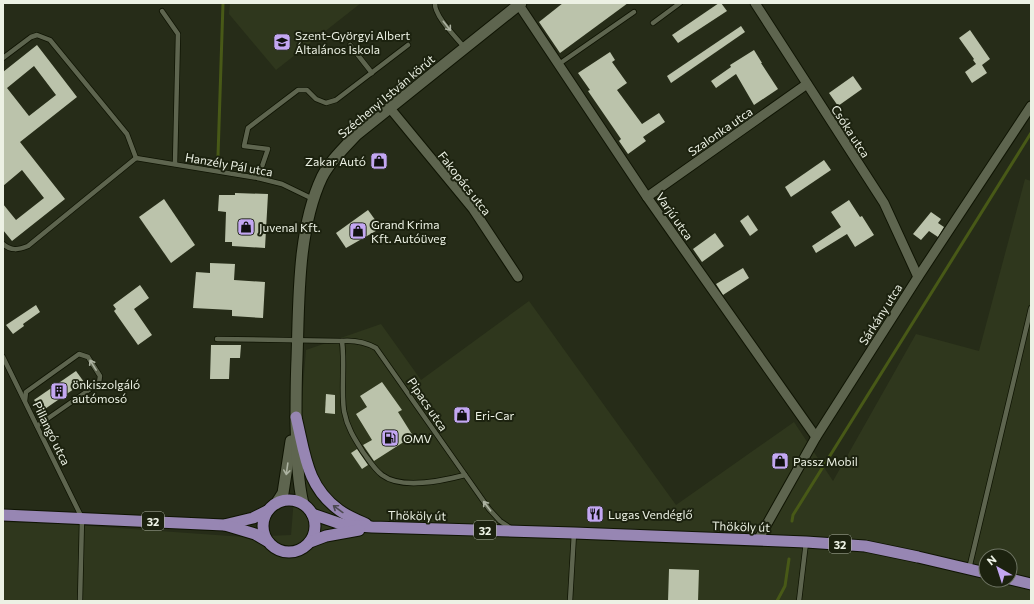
<svg xmlns="http://www.w3.org/2000/svg" width="1034" height="604" viewBox="0 0 1034 604" font-family="Commissioner,sans-serif">
<style>
.built{fill:#2f371d;fill-rule:evenodd}
.lines{fill:none;stroke-linecap:round;stroke-linejoin:round}
.stream{stroke:#485917;stroke-width:3}
.building{fill:#bbc3ab;fill-rule:evenodd}
.service-casing{stroke:#0f1403;stroke-width:6}
.minor-casing{stroke:#0f1403;stroke-width:11}
.tertiary-casing{stroke:#0f1403;stroke-width:13}
.primary-casing{stroke:#0f1403;stroke-width:13}
.service{stroke:#5e654f;stroke-width:4.5}
.minor{stroke:#5e654f;stroke-width:9}
.tertiary{stroke:#5e654f;stroke-width:11}
.primary{stroke:#9786b3;stroke-width:11}
.oneway{stroke:#acb2a1}
.oneway2{stroke:#4d4a51}
.labels{text-anchor:middle;dominant-baseline:central;stroke-width:4;stroke-linejoin:round;paint-order:stroke}
.shield{fill:#1c220f;stroke:#aeb3a4;stroke-width:1}
.shield-label{font-size:11px;font-weight:bold;fill:#ecf1e4}
.poi-label{font-size:12px;fill:#ecf1e4;stroke:#1c220f;text-anchor:start}
.street-label{font-size:12px;fill:#ecf1e4;stroke:#1c220f}
</style>
<rect width="100%" height="100%" fill="#262c18"/>
<g class="built">
<polygon points="230,3 361,3 276,70 229,14"/>
<path d="M1025,179L1031,181V601H3V522L62,524L244,537L291,535L306,350L381,324L421,380L529,301L676,505L794,422L833,481L916,334L979,351ZM986,556H1010V580H986Z"/>
</g>
<g class="lines">
<g class="stream">
<polyline points="218,156 223,3"/>
<polyline points="792,521 793,515 1031,133"/>
<polyline points="777,601 785,586 789,559"/>
</g>
</g>
<g class="building">
<polygon points="563,3 628,3 560,53 539,22"/>
<polygon points="719,3 721,3 727,11 678,43 672,35"/>
<polygon points="741,26 745,32 671,83 667,76"/>
<polygon points="970,30 990,59 982,65 987,73 972,83 965,72 976,64 973,60 974,59 959,38"/>
<path d="M37,45L77,97L20,142L65,199L12,241L3,230V204L16,220L44,198L22,170L3,186V72ZM34,66L56,95L29,116L7,88Z"/>
<polygon points="754,50 762,63 761,63 778,89 754,105 736,74 716,88 711,81 731,67 730,65"/>
<polygon points="610,52 615,60 612,62 627,83 617,90 642,124 659,113 665,122 643,137 646,141 628,154 619,141 621,139 588,91 590,90 578,73"/>
<polygon points="853,76 862,89 838,106 829,93"/>
<polygon points="824,160 831,170 791,197 785,187"/>
<polygon points="235,193 268,194 265,248 232,246 232,242 225,242 226,212 218,211 219,195 235,195"/>
<polygon points="164,199 195,245 171,263 139,217"/>
<polygon points="849,200 860,217 862,216 874,235 855,247 847,234 816,253 812,246 841,227 831,212"/>
<polygon points="368,210 381,228 346,248 336,233"/>
<polygon points="931,212 941,219 938,223 944,227 938,237 929,231 921,240 913,234"/>
<polygon points="748,215 758,230 750,236 740,221"/>
<polygon points="715,233 724,246 702,262 693,249"/>
<polygon points="210,263 235,264 234,280 265,282 263,318 232,316 232,310 193,308 196,272 210,273"/>
<polygon points="743,268 749,278 723,295 716,284"/>
<polygon points="140,285 149,298 134,309 152,335 138,345 114,311 116,309 113,305"/>
<polygon points="36,305 40,312 23,324 24,326 13,334 6,325"/>
<polygon points="211,345 241,345 240,358 230,358 229,379 210,379"/>
<polygon points="76,371 84,382 42,411 34,400"/>
<polygon points="382,382 402,410 398,412 413,436 374,461 363,445 372,440 356,414 367,407 360,396"/>
<polygon points="326,394 335,395 335,414 325,413"/>
<polygon points="357,449 368,465 362,469 351,453"/>
<polygon points="669,569 699,570 698,601 668,601"/>
</g>
<g class="lines">
<defs>
<g id="service">
<path d="M435,3C434,16 456,37 464,47"/>
<polyline points="162,11 178,34 175,164"/>
<polyline points="653,23 680,3"/>
<polyline points="350,45 372,73"/>
<polyline points="3,58 31,37 37,35 50,40 127,134 136,158"/>
<polyline points="559,64 634,12"/>
<polyline points="136,158 258,178 282,184 313,199"/>
<polyline points="258,178 268,149 244,146 248,128 298,90 307,90 316,99 326,103 336,100 408,45"/>
<path d="M3,244C11,251 18,250 28,246L136,158"/>
<path d="M217,339L342,341C355,340 365,342 376,348L489,509L500,521L512,529"/>
<path d="M342,341C345,364 341,389 344,411C347,427 354,438 363,452C369,460 374,469 382,475C402,490 442,481 465,475"/>
<polyline points="3,357 82,518 80,601"/>
<polyline points="25,401 26,392 79,354 88,357 100,376 99,383 37,426"/>
<polyline points="969,569 1031,308"/>
<polyline points="570,601 574,533"/>
<polyline points="799,601 806,542"/>
</g>
<g id="minor">
<polyline points="755,3 884,203 918,277"/>
<polyline points="519,5 647,197 816,437"/>
<polyline points="389,107 473,209 518,277"/>
<polyline points="647,197 807,84"/>
<polyline points="758,540 816,437 918,277 1031,106"/>
</g>
<g id="tertiary">
<polyline points="276,504 283,493 291,441"/>
<path d="M303,504C297,478 297,450 296,423C296,402 296,381 297,359C299,302 297,230 322,177C330,161 344,148 356,135L521,3"/>
</g>
<g id="primary">
<path d="M296,417C305,453 306,486 339,510C347,516 357,520 366,524"/>
<circle cx="289" cy="526" r="26"/>
<polyline points="312,514 344,525 372,527 574,533 806,542 865,546 918,557 986,573"/>
<polyline points="3,515 224,525 253,518 267,511"/>
<polyline points="225,525 255,534 267,541"/>
<polyline points="310,542 326,536 359,530"/>
<polyline points="1010,579 1031,584"/>
</g>
</defs>
<use href="#service" class="service-casing"/>
<use href="#minor" class="minor-casing"/>
<use href="#tertiary" class="tertiary-casing"/>
<use href="#primary" class="primary-casing"/>
<use href="#service" class="service"/>
<use href="#minor" class="minor"/>
<use href="#tertiary" class="tertiary"/>
<use href="#primary" class="primary"/>
</g>
<defs><path id="oneway-shaft" d="M-6 0H5M1.5-3L5.5 0L1.5 3" fill="none" stroke-width="1.6" stroke-linecap="round" stroke-linejoin="round"/></defs>
<g class="oneway">
<use href="#oneway-shaft" transform="translate(447 26) rotate(51)"/>
<use href="#oneway-shaft" transform="translate(93 365) rotate(-122)"/>
<use href="#oneway-shaft" transform="translate(287 469) rotate(98)"/>
<use href="#oneway-shaft" transform="translate(487 506) rotate(-127)"/>
</g>
<use class="oneway2" href="#oneway-shaft" transform="translate(338 509) rotate(-144)"/>
<defs>
<symbol id="school-square" viewBox="-11 -11 22 22"><rect x="-9" y="-9" width="18" height="18" rx="4" fill="#c3a7f2" stroke="#1c220f"/><path d="M0-5L7-2L0 1L-7-2ZM-4 1L0 2.5L4 1V4Q0 6-4 4Z" fill="#111"/></symbol>
<symbol id="shop-square" viewBox="-11 -11 22 22"><rect x="-9" y="-9" width="18" height="18" rx="4" fill="#c3a7f2" stroke="#1c220f"/><path d="M-5-2.5h2.3a2.7 3.5 0 0 1 5.4 0H5L5.5 6h-11ZM-1.5-2.5h3a1.5 2.3 0 0 0-3 0Z" fill="#111"/></symbol>
<symbol id="building-square" viewBox="-11 -11 22 22"><rect x="-9" y="-9" width="18" height="18" rx="4" fill="#c3a7f2" stroke="#1c220f"/><path d="M-4-6H4V6H1V3H-1V6H-4ZM-2.5-4.3h1.7v1.8h-1.7ZM.8-4.3h1.7v1.8H.8ZM-2.5-1h1.7V.8h-1.7ZM.8-1h1.7V.8H.8Z" fill="#111"/></symbol>
<symbol id="fuel-square" viewBox="-11 -11 22 22"><rect x="-9" y="-9" width="18" height="18" rx="4" fill="#c3a7f2" stroke="#1c220f"/><path d="M-5.5-6h7V0h2V4h1.3V-2.5L3-4.5l.8-.8L6-3V5H2.5V1h-1V6h-7ZM-4.2-4.7v3.2H.2V-4.7Z" fill="#111"/></symbol>
<symbol id="restaurant-square" viewBox="-11 -11 22 22"><rect x="-9" y="-9" width="18" height="18" rx="4" fill="#c3a7f2" stroke="#1c220f"/><path d="M-5-6h1v4h1v-4h1v4h1v-4h1v5L-1.5 .5V6h-2V.5L-5-1ZM5-6V6H3V1.5H1.5Q1.5-4 5-6Z" fill="#111"/></symbol>
</defs>
<g fill-rule="evenodd">
<use href="#school-square" x="272" y="32" width="20" height="20"/>
<use href="#shop-square" x="369" y="151" width="20" height="20"/>
<use href="#shop-square" x="236" y="217" width="20" height="20"/>
<use href="#shop-square" x="348" y="221" width="20" height="20"/>
<use href="#building-square" x="49" y="381" width="20" height="20"/>
<use href="#shop-square" x="452" y="405" width="20" height="20"/>
<use href="#fuel-square" x="380" y="428" width="20" height="20"/>
<use href="#shop-square" x="770" y="451" width="20" height="20"/>
<use href="#restaurant-square" x="585" y="504" width="20" height="20"/>
</g>
<g class="labels">
<g class="shield">
<rect x="142" y="512" width="22" height="18" rx="3"/>
<rect x="474" y="521" width="22" height="18" rx="3"/>
<rect x="829" y="535" width="22" height="18" rx="3"/>
</g>
<g class="shield-label">
<text x="153" y="521">32</text>
<text x="485" y="530">32</text>
<text x="840" y="544">32</text>
</g>
<g class="poi-label">
<text x="295" y="35">Szent-Györgyi Albert<tspan x="295" dy="14">Általános Iskola</tspan></text>
<text x="366" y="161" text-anchor="end">Zakar Autó</text>
<text x="371" y="224">Grand Krima<tspan x="371" dy="14">Kft. Autóüveg</tspan></text>
<text x="259" y="227">Juvenal Kft.</text>
<text x="72" y="384">önkiszolgáló<tspan x="72" dy="14">autómosó</tspan></text>
<text x="475" y="415">Eri-Car</text>
<text x="403" y="438">OMV</text>
<text x="793" y="461">Passz Mobil</text>
<text x="608" y="514">Lugas Vendéglő</text>
</g>
<g class="street-label">
<text transform="translate(386 96) rotate(-40)">Széchenyi István körút</text>
<text transform="translate(720 131) rotate(-35)">Szalonka utca</text>
<text transform="translate(851 131) rotate(57)">Csóka utca</text>
<text transform="translate(229 164) rotate(10)">Hanzély Pál utca</text>
<text transform="translate(465 183) rotate(52)">Fakopács utca</text>
<text transform="translate(675 216) rotate(55)">Varjú utca</text>
<text transform="translate(880 314) rotate(-58)">Sárkány utca</text>
<text transform="translate(428 404) rotate(56)">Pipacs utca</text>
<text transform="translate(52 433) rotate(64)">Pillangó utca</text>
<text transform="translate(417 515) rotate(1)">Thököly út</text>
<text transform="translate(741 526) rotate(2)">Thököly út</text>
</g>
</g>
<rect width="1034" height="604" fill="none" stroke="#ecf1e4" stroke-width="8"/>
<g transform="translate(998 568) rotate(321)"><circle r="19" fill="#1c220f" stroke="#6f7564"/>
<path d="M0-3L7 15L0 10L-7 15Z" fill="#c3a7f2"/>
<text y="-6" font-size="11" font-weight="bold" text-anchor="middle" fill="#ecf1e4">N</text>
</g>
</svg>
